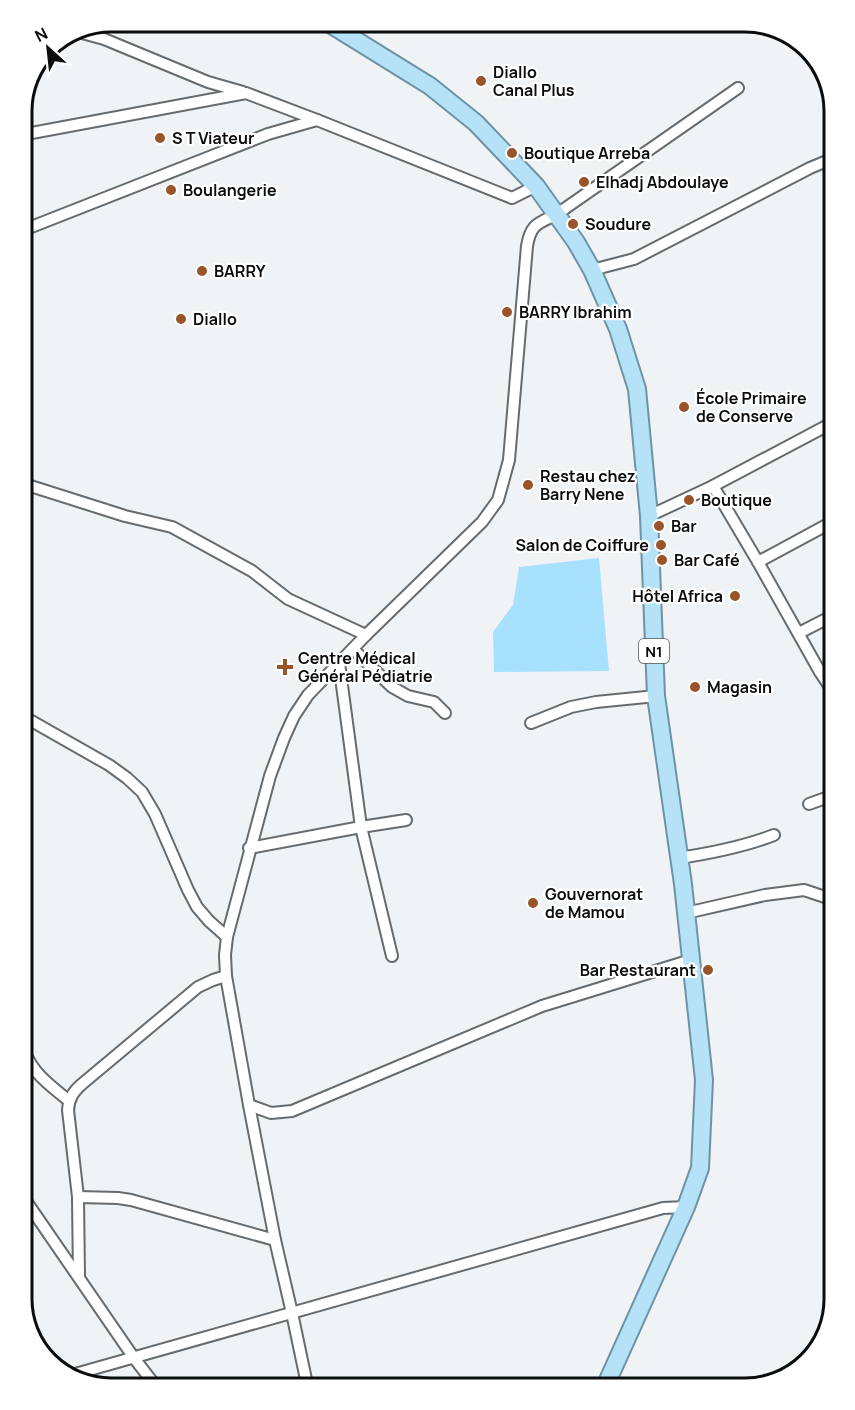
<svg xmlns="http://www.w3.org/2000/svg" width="855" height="1410" viewBox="0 0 855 1410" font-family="Manrope,sans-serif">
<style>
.green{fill:#a7e1fe}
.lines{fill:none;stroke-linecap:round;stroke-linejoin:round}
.minor-casing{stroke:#676b6d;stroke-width:14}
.trunk-casing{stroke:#6e93a5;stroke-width:20}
.minor{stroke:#fff;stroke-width:10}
.trunk{stroke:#b6e2f8;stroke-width:16}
.poi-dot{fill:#9a5429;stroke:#fff;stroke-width:2}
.labels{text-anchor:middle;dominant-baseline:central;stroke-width:4.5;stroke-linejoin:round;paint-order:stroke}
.shield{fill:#fff;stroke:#545556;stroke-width:1.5}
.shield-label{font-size:15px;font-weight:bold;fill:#0b0c0d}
.poi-label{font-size:16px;font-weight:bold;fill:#0b0c0d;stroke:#fff;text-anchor:start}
.rim{fill:none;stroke:#0b0c0d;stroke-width:3}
</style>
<rect width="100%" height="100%" fill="#eff3f5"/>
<polygon class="green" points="599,558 609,671 494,672 493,632 513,605 519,567"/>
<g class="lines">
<defs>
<g id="minor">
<polyline points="82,33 104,39 208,82 243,92"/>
<polyline points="21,135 246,93 317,120"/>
<polyline points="21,231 268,134 317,120 512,198 536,186"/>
<polyline points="592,270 634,259 810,168 834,158"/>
<polyline points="21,483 125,516 172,527 252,571 288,599 366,635"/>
<polyline points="713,486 758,562 820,672 834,693"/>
<polyline points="649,516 713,486 834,422"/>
<polyline points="758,562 834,521"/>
<polyline points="799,633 834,615"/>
<polyline points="353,649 392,687 408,696 434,702 445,713"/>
<polyline points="339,663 361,827 392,956"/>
<polyline points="21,715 109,765 127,778 142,792 155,814 188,890 197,907 209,921 227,937"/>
<polyline points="531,723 571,707 596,702 656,696"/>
<polyline points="809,804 834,795"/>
<polyline points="249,848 361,827 406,820"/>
<path d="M679,858C712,853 743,847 774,835"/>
<polyline points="686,913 765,895 804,890 834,900"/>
<path d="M21,1040C28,1070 46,1082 68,1100"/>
<polyline points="249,1105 271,1113 292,1111 542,1006 691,960"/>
<polyline points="21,1196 26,1201 134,1358 158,1389"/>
<polyline points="78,1197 118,1198 131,1200 275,1240"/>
<path d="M79,1277L78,1197L68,1110C69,1098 73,1092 82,1084L198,987L213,980L226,976"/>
<polyline points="68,1376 663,1208 686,1207"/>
<path d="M308,1389L292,1313L275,1240L249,1105L226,976L225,955L227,937L270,776L284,738L294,716L308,695L366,635L482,522L498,500L509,460L527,246C531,223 538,224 557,214L738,88"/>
</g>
<polyline id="trunk" points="325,21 430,86 476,123 536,186 576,242 592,270 618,329 637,389 649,516 656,696 683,884 704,1080 700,1168 686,1207 604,1389"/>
</defs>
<use href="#minor" class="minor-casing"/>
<use href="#trunk" class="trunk-casing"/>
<use href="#minor" class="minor"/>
<use href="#trunk" class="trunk"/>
</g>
<g class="poi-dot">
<circle cx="481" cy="81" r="6"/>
<circle cx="160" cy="138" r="6"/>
<circle cx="512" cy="153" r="6"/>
<circle cx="584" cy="182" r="6"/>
<circle cx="171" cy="190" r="6"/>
<circle cx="573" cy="224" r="6"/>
<circle cx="202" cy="271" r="6"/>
<circle cx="507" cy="312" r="6"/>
<circle cx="181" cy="319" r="6"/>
<circle cx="684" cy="407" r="6"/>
<circle cx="528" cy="485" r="6"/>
<circle cx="689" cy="500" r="6"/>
<circle cx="659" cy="526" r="6"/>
<circle cx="661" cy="545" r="6"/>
<circle cx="662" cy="560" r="6"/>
<circle cx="735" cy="596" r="6"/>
<path d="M282 658h6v6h6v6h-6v6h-6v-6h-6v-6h6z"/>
<circle cx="695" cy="687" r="6"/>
<circle cx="533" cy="903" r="6"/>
<circle cx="708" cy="970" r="6"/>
</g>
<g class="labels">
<rect class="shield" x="639" y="639" width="30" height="24" rx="4.5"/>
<g class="shield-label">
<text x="654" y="651">N1</text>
</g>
<g class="poi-label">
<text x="493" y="72">Diallo<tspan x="493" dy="18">Canal Plus</tspan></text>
<text x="172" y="138">S T Viateur</text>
<text x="524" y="153">Boutique Arreba</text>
<text x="596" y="182">Elhadj Abdoulaye</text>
<text x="183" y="190">Boulangerie</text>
<text x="585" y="224">Soudure</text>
<text x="214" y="271">BARRY</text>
<text x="519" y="312">BARRY Ibrahim</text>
<text x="193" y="319">Diallo</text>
<text x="696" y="398">École Primaire<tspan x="696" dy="18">de Conserve</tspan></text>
<text x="540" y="476">Restau chez<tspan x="540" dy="18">Barry Nene</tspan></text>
<text x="701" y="500">Boutique</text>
<text x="671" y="526">Bar</text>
<text x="649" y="545" text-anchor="end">Salon de Coiffure</text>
<text x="674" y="560">Bar Café</text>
<text x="723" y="596" text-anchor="end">Hôtel Africa</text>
<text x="298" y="658">Centre Médical<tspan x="298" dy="18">Général Pédiatrie</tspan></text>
<text x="707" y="687">Magasin</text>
<text x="545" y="894">Gouvernorat<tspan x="545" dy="18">de Mamou</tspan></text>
<text x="696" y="970" text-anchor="end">Bar Restaurant</text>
</g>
</g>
<path d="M0 0H855V1410H0ZM111 32H745A79 79 0 0 1 824 111V1299A79 79 0 0 1 745 1378H111A79 79 0 0 1 32 1299V111A79 79 0 0 1 111 32Z" fill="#fff" fill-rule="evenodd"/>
<path class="rim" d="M111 32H745A79 79 0 0 1 824 111V1299A79 79 0 0 1 745 1378H111A79 79 0 0 1 32 1299V111A79 79 0 0 1 111 32Z"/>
<g transform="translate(48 48) rotate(333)" stroke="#ffffff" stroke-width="4.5" paint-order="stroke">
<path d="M0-4.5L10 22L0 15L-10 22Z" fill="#0b0c0d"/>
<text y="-9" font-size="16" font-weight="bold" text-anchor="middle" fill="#0b0c0d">N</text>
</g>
</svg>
